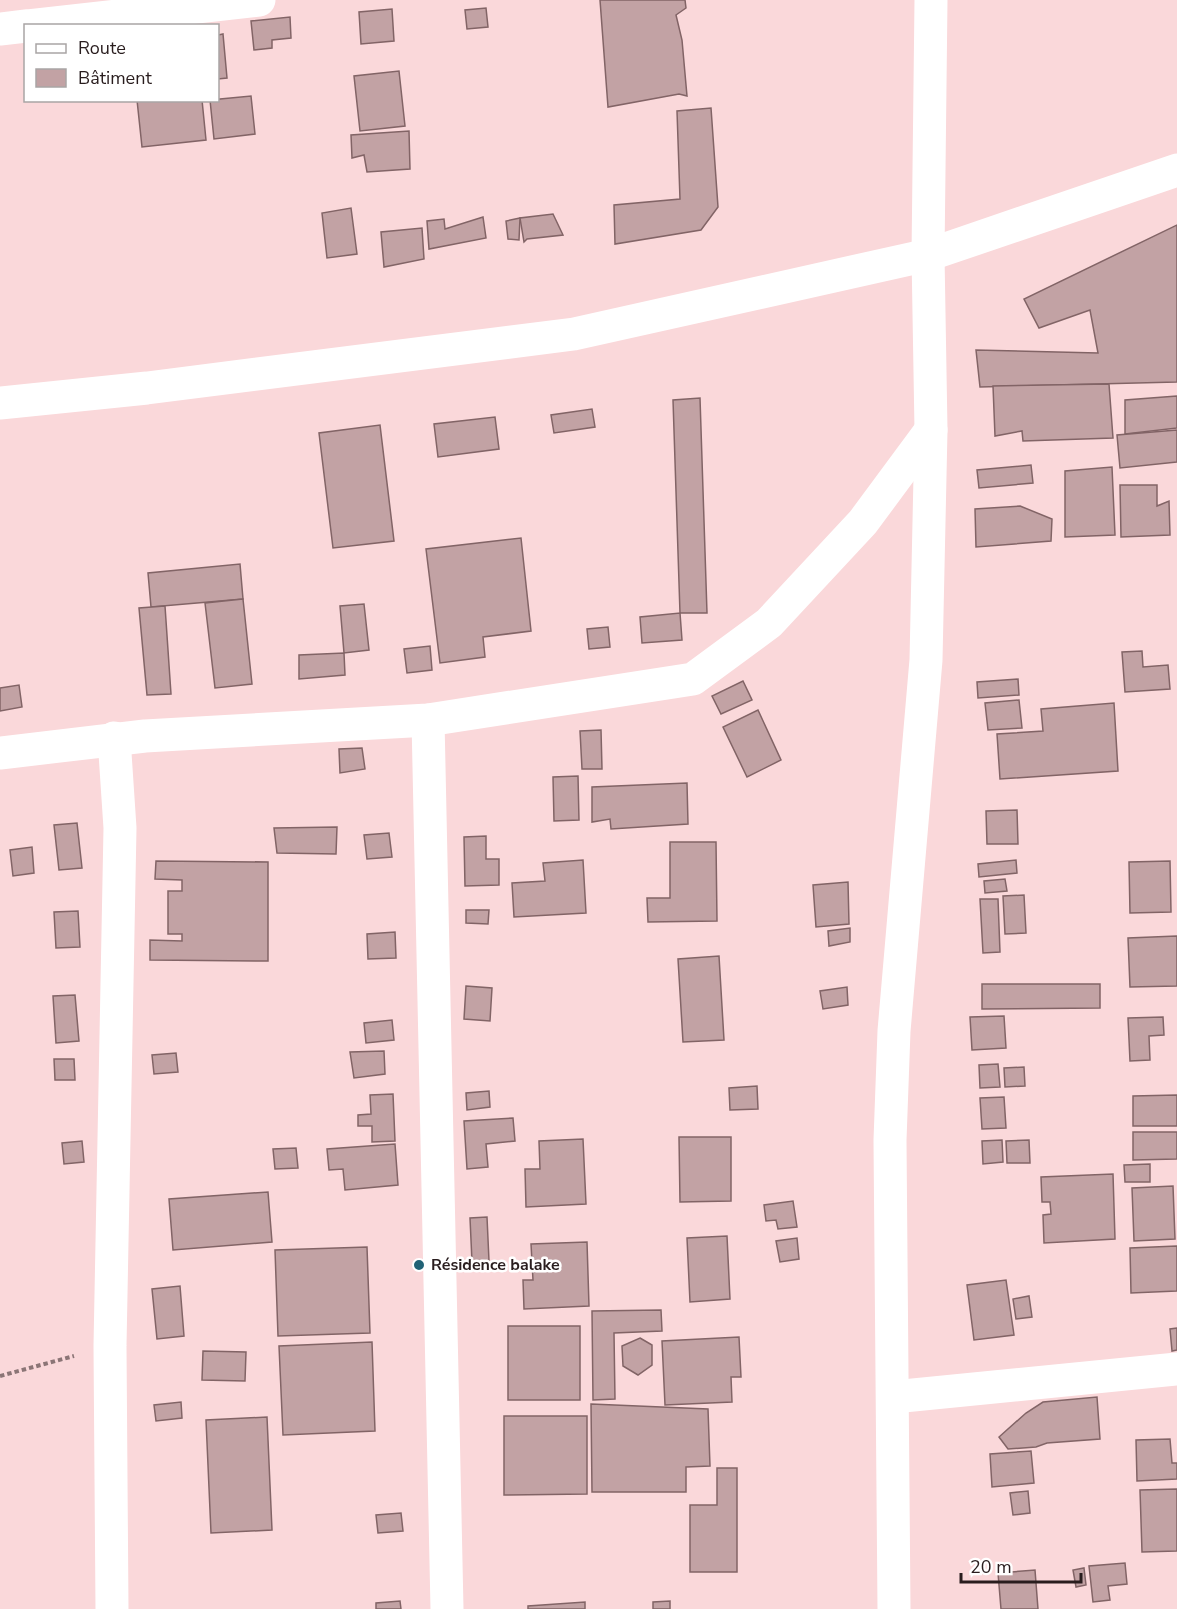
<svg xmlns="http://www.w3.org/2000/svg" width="1177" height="1609" viewBox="0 0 1177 1609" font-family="'Nunito Sans',sans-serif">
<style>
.building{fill:#c2a2a4;stroke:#826466;stroke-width:1.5}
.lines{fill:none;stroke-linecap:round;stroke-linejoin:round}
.path{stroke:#8b7576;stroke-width:4;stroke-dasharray:4.5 3;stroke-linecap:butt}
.minor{stroke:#fff;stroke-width:33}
.poi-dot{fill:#216276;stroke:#fff;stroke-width:2}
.labels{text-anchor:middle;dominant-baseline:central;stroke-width:5;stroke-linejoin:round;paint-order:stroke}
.poi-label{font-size:16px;font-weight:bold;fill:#291d1e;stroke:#fff;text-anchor:start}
</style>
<rect width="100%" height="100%" fill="#fad8da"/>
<g class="building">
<polygon points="600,0 685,0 686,8 676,15 682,40 687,96 679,94 608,107"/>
<polygon points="486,8 488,27 467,29 465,10"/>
<polygon points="392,9 394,41 361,44 359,12"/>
<polygon points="290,17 291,38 272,40 272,48 254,50 251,21"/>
<polygon points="223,34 227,78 218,79 218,35"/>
<polygon points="399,71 405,126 360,131 354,76"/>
<polygon points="251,96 255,134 214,139 210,100"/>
<polygon points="137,100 202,100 206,140 142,147"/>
<polygon points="711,108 718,207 701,230 615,244 614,205 680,199 677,111"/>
<polygon points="409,131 410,169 367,172 364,155 352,158 351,135"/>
<polygon points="351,208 357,254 327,258 322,213"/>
<polygon points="553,214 563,235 527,239 524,242 520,218"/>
<polygon points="483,217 486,238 429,249 427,221 444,219 445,229"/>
<polygon points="520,218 519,240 508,239 506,221"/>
<polygon points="1177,225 1177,382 980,387 976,350 1098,353 1090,310 1039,328 1024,299"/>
<polygon points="422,228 424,259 384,267 381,232"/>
<polygon points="1109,384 1113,438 1023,441 1022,431 995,436 993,386"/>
<polygon points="1177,396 1177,428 1125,434 1125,400"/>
<polygon points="700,398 707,613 680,613 673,400"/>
<polygon points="592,409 595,427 554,433 551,415"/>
<polygon points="495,417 499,449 438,457 434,424"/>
<polygon points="380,425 394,541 333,548 319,433"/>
<polygon points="1177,430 1177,462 1120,468 1117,435"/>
<polygon points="1031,465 1033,483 979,488 977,470"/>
<polygon points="1112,467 1115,535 1065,537 1065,471"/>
<polygon points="1120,485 1157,485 1157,506 1169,501 1170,535 1121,537"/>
<polygon points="1020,506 1052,519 1051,541 976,547 975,509"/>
<polygon points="521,538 531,631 483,637 485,657 440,663 426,549"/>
<polygon points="240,564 243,599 151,607 148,573"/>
<polygon points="243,599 252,684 215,688 205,603"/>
<polygon points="364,604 369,650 344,653 340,606"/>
<polygon points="165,606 171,694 147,695 139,608"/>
<polygon points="680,613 682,640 642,643 640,617"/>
<polygon points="608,627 610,647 589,649 587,629"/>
<polygon points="430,646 432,670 407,673 404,649"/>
<polygon points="1142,651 1143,667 1168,665 1170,689 1125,692 1122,652"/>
<polygon points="344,653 345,675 299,679 299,655"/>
<polygon points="1018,679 1019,695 978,698 977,682"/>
<polygon points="743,681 752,700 721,714 712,696"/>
<polygon points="19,685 22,707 0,711 0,688"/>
<polygon points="1019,700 1022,728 988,730 985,703"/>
<polygon points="1114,703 1118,771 1000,779 997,734 1043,731 1041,709"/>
<polygon points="758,710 781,760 747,777 723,727"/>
<polygon points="601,730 602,769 582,769 580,731"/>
<polygon points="362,748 365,769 340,773 339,749"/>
<polygon points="578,776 579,820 554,821 553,777"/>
<polygon points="687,783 688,824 611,829 610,819 592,822 592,787"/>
<polygon points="1017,810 1018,844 987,844 986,811"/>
<polygon points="77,823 82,868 59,870 54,825"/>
<polygon points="337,827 336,854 277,853 274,828"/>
<polygon points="389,833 392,857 367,859 364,835"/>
<polygon points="486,836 486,859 499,859 499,885 465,886 464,837"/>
<polygon points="670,842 716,842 717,921 648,922 647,898 670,898"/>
<polygon points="32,847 34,873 13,876 10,850"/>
<polygon points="583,860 586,913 514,917 512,883 545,881 543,863"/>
<polygon points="1016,860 1017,873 979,877 978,864"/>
<polygon points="156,861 268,862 268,961 150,960 150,940 182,941 182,934 168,934 168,891 182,891 182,880 155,879"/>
<polygon points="1170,861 1171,912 1130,913 1129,862"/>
<polygon points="1005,879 1007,891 985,893 984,881"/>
<polygon points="848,882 849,924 816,927 813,885"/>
<polygon points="1024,895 1026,933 1005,934 1003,896"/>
<polygon points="980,899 998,899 1000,952 983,953"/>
<polygon points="466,910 489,910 488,924 466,923"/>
<polygon points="78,911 80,947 56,948 54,912"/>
<polygon points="850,928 850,942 829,946 828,931"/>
<polygon points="395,932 396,958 368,959 367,934"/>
<polygon points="1177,936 1177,986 1130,987 1128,938"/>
<polygon points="719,956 724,1040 683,1042 678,959"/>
<polygon points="982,984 1100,984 1100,1008 982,1009"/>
<polygon points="466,986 492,988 490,1021 464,1019"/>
<polygon points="847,987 848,1005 823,1009 820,991"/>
<polygon points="75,995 79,1041 56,1043 53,996"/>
<polygon points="1004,1016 1006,1048 972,1050 970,1017"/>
<polygon points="1163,1017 1164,1035 1149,1036 1150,1060 1130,1061 1128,1018"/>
<polygon points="392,1020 394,1040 366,1043 364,1023"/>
<polygon points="384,1051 385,1074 354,1078 350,1052"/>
<polygon points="176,1053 178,1072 154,1074 152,1055"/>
<polygon points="54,1059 74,1059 75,1080 55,1080"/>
<polygon points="998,1064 1000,1087 980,1088 979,1065"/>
<polygon points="1024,1067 1025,1086 1005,1087 1004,1068"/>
<polygon points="757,1086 758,1109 730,1110 729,1088"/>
<polygon points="489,1091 490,1107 467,1110 466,1093"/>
<polygon points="393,1094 395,1141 372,1142 372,1126 358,1126 358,1115 371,1114 370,1095"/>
<polygon points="1177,1095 1177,1126 1133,1126 1133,1096"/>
<polygon points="1004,1097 1006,1128 982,1129 980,1098"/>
<polygon points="513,1118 515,1141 486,1144 488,1167 467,1169 464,1121"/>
<polygon points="1133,1132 1177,1132 1177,1159 1133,1160"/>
<polygon points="679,1137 731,1137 731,1201 680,1202"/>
<polygon points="583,1139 586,1204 526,1207 525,1169 540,1169 539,1141"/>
<polygon points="1002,1140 1003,1162 983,1164 982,1141"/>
<polygon points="1029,1140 1030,1163 1007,1163 1006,1141"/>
<polygon points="82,1141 84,1162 64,1164 62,1143"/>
<polygon points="395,1144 398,1185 345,1190 343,1169 329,1170 327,1149"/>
<polygon points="296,1148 298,1168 275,1169 273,1149"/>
<polygon points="1150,1164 1150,1182 1125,1182 1124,1165"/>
<polygon points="1113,1174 1115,1239 1044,1243 1043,1215 1051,1214 1050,1202 1042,1202 1041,1177"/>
<polygon points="1173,1186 1175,1239 1134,1241 1132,1188"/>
<polygon points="268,1192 272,1242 173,1250 169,1199"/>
<polygon points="793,1201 797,1227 778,1229 776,1220 766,1221 764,1205"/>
<polygon points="487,1217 489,1261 472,1262 470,1218"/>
<polygon points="727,1236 730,1299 690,1302 687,1238"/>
<polygon points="797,1238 799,1259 780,1262 776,1241"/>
<polygon points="587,1242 589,1306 524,1309 523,1280 533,1280 531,1244"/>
<polygon points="1177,1246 1177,1291 1131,1293 1130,1248"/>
<polygon points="367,1247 370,1333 278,1336 275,1250"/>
<polygon points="1006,1280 1014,1335 974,1340 967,1285"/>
<polygon points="180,1286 184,1336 157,1339 152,1289"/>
<polygon points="1029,1296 1032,1317 1016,1319 1013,1299"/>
<polygon points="661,1310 662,1331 614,1333 615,1399 593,1400 592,1311"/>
<rect x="508" y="1326" width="72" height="74"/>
<polygon points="1177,1328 1177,1350 1172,1351 1170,1329"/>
<polygon points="739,1337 741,1377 731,1377 732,1402 665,1405 662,1341"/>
<polygon points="640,1338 652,1345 652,1365 638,1375 623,1366 622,1346"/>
<polygon points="372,1342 375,1431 283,1435 279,1346"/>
<polygon points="203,1351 246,1352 245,1381 202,1380"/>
<polygon points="1097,1397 1100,1439 1047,1443 1036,1447 1008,1449 999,1437 1026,1413 1043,1402"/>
<polygon points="181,1402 182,1418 156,1421 154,1405"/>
<polygon points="591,1404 708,1409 710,1466 686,1467 686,1492 592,1492"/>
<polygon points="504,1416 587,1416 587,1494 504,1495"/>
<polygon points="267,1417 272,1530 211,1533 206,1420"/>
<polygon points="1170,1439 1172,1463 1177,1463 1177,1479 1137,1481 1136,1440"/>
<polygon points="1031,1451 1034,1483 992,1487 990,1454"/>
<polygon points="717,1468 737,1468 737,1572 690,1572 690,1505 717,1505"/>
<polygon points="1177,1489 1177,1551 1142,1552 1140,1490"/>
<polygon points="1028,1491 1030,1513 1013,1515 1010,1493"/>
<polygon points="401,1513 403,1531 378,1533 376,1515"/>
<polygon points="1125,1563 1127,1584 1108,1586 1110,1600 1093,1602 1089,1566"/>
<polygon points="1084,1568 1086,1585 1076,1587 1073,1570"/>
<polygon points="1035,1570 1038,1609 1001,1609 998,1573"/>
<polygon points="400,1601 401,1609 376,1609 376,1603"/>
<polygon points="670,1601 670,1609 653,1609 653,1602"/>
<polygon points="585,1602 585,1609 528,1609 528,1606"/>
</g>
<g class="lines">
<polyline class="path" points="0,1376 74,1356"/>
<g class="minor">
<polyline points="28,26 259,0"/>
<polyline points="0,29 26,26"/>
<polyline points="0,403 147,388 574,334 928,255 1177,170"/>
<polyline points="428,720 447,1609"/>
<polyline points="0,753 145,736 428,720 693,679 769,623 863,522 931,430"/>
<polyline points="893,1397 1177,1369"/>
<polyline points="112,1609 110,1346 120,828 114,738"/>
<polyline points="894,1609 890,1140 894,1031 926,660 931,430 928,255 931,0"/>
</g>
</g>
<circle class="poi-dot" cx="419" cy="1265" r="6"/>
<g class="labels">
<g class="poi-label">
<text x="431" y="1265">Résidence balake</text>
</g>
</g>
<rect x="24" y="24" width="195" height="78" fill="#ffffff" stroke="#a9a5a5" stroke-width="1.5"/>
<rect x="36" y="44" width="30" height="9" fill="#ffffff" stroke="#a9a5a5" stroke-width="1.5"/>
<text x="78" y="54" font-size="18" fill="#291d1e">Route</text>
<rect x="36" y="69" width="30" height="18" fill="#c2a2a4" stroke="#a9a5a5" stroke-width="1.5"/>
<text x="78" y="84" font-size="18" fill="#291d1e">Bâtiment</text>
<path d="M961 1573v9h120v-9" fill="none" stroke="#291d1e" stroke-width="3"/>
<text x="970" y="1573" font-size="18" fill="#291d1e" stroke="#ffffff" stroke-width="4.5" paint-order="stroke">20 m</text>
</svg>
